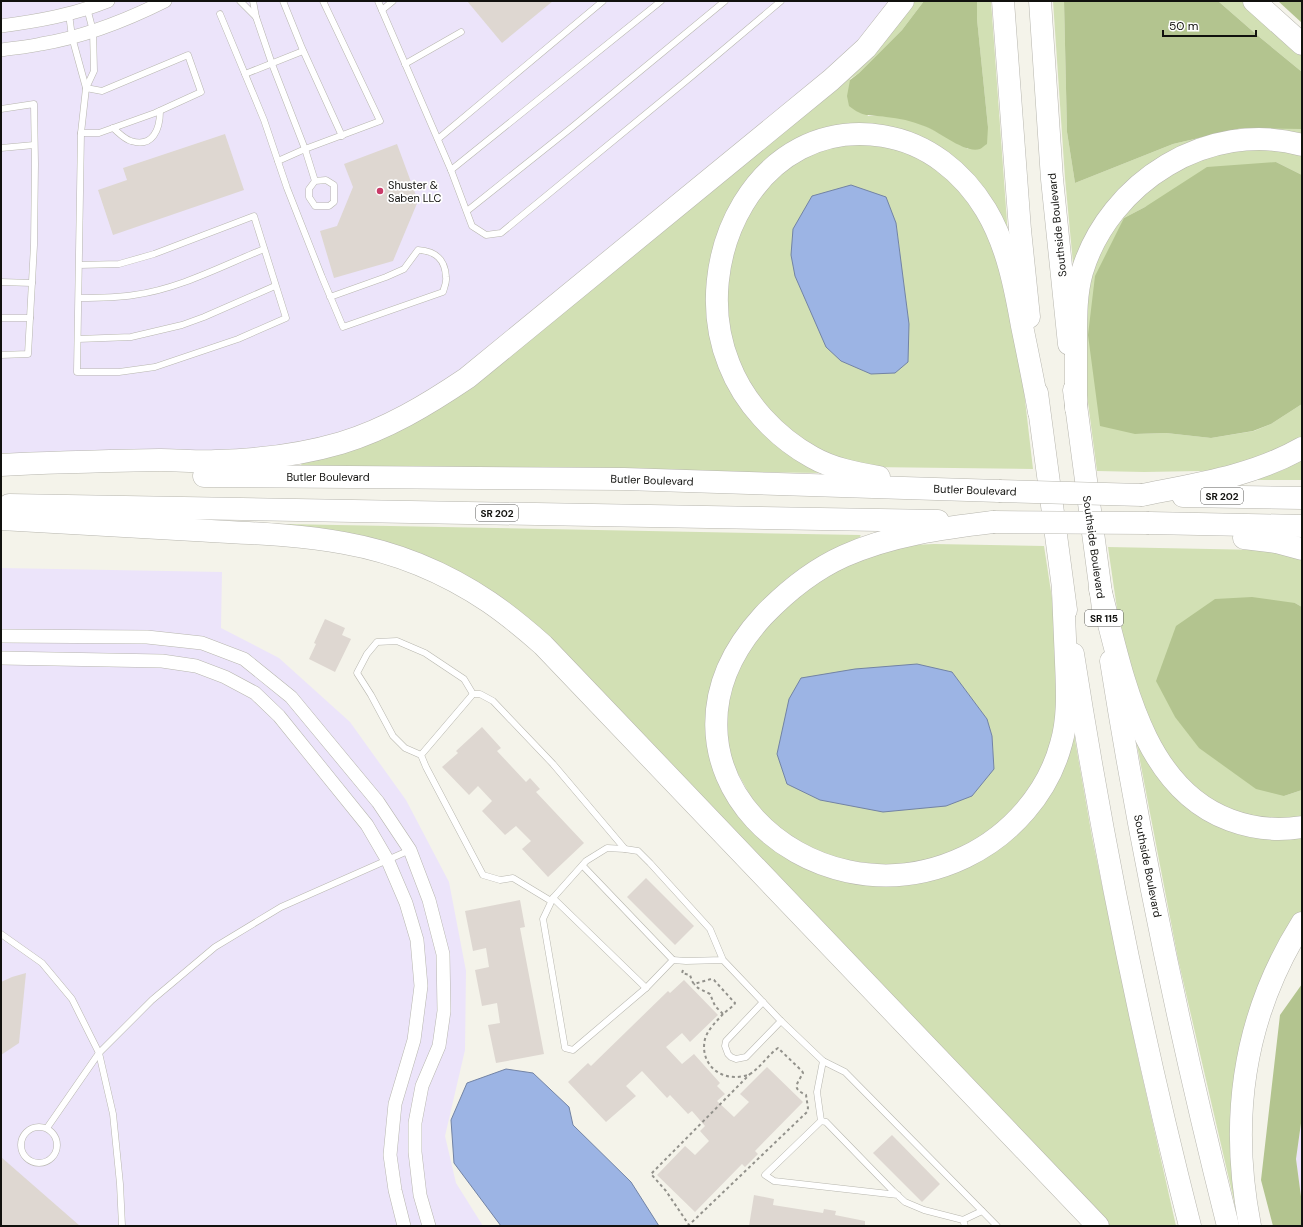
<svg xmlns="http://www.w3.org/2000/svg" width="1303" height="1227" viewBox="0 0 1303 1227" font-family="'DM Sans',sans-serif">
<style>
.commercial{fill:#ece4fa}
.green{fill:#d2e0b4;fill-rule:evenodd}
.forest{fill:#b3c48f}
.water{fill:#9cb4e4;stroke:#7283a4}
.building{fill:#ded7d1}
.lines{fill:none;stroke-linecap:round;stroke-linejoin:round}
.service-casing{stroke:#b7b6ae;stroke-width:7}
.minor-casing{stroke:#b7b6ae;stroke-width:14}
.trunk-casing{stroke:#b7b6ae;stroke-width:23}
.motorway-casing{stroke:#b7b6ae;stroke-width:23}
.path{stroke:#92918b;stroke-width:2;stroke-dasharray:3 3;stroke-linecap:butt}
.service{stroke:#fff;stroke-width:6}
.minor{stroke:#fff;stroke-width:13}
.trunk{stroke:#fff;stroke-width:22}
.motorway{stroke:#fff;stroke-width:22}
.motorway-bridge-casing{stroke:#b7b6ae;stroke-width:23;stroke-linecap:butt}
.motorway-bridge{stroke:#fff;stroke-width:22}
.poi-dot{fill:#c93b68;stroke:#fff;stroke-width:1.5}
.labels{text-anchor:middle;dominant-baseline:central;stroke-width:3.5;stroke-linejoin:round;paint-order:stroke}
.shield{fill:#fff;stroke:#585856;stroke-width:1}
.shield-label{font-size:10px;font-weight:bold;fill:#11110e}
.poi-label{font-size:11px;fill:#11110e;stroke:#fff;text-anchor:start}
.street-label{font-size:11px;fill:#11110e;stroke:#fff}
</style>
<rect width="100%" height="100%" fill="#f4f3ea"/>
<g class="commercial">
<polygon points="1,1 894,1 868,36 470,368 363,431 241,455 1,453"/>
<polygon points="1,568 222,572 221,628 279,658 350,722 406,800 449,882 466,971 465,1050 445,1136 456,1183 483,1226 1,1226"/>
<polygon points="1302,1116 1302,1204 1296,1159"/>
</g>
<g class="green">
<path d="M908,1H924L902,30L859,73L850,79L868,116C882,116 898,116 912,121C932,127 949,139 968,149L988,127L977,19V1H991L1008,236L900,134L776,156L773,154L762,163L749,178L721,223L714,243L709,269L708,294L720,364L825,473L301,466L302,461L414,419Z"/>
<polygon points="1053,1 1064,1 1067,132 1075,183 1173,144 1242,128 1299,128 1302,129 1302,140 1161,159 1074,274 1065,178"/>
<polygon points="1218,1 1245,1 1302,53 1302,72 1257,35"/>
<path d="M880,142L945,169L987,226L1015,314L1033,469L868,467L817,452L802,443L761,403L731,347L724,292L737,233L772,177L817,148ZM896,223L900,253L872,374L841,361L809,307L795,276Z"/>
<polygon points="1228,148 1302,151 1302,175 1276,162 1145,207 1124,218 1135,434 1166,433 1211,438 1254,431 1271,424 1302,404 1302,439 1224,470 1200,471 1144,472 1097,471 1082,357 1081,330 1095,254 1149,183"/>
<polygon points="1302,459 1302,480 1255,480 1283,470"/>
<polygon points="284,524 860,535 861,536 820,564 720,680 730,793 845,876 986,853 1074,734 1092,837 1138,1058 1176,1226 1109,1226 842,948 487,595 284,528"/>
<path d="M934,544L1044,546L1061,657L1060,724L1032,796L1001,829L915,868L822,858L764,820L727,754L728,690L752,641L800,591L868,555L914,545ZM952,672L987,719L992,736L994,769Z"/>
<polygon points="1108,547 1261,550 1302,558 1302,607 1295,603 1284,796 1302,790 1302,821 1259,821 1207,802 1155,743 1123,650"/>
<polygon points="1136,740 1139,740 1176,793 1302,833 1302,916 1263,990 1238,1218 1178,959"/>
</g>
<g class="forest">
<path d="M924,1H977V19L988,127L987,144C985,145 982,148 980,149C965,154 939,131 924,126C912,121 899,118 886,117C868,114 864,118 849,106L847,96L850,80L859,73L902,30Z"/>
<polygon points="1064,1 1218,1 1257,35 1302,72 1302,129 1242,128 1173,144 1075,183 1067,132"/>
<polygon points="1278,1 1302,1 1302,23"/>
<polygon points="1276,162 1302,175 1302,404 1271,424 1253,431 1211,438 1166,433 1135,434 1100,426 1088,335 1095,276 1124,218 1145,207 1207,167"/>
<polygon points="1252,597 1295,603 1302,607 1302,790 1284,796 1256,789 1199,748 1175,717 1156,681 1176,626 1215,599"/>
<polygon points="1302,984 1302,1116 1296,1159 1302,1204 1302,1226 1273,1226 1261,1180 1280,1015"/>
</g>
<g class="water">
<polygon points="851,185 886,197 896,223 909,324 908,362 895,373 871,374 841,361 826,347 795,276 791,255 793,229 812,196"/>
<polygon points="917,664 952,672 987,719 992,736 994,769 972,796 946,806 883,812 820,800 787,784 777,754 789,699 801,678 855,669"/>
<polygon points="506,1069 533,1073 569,1107 573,1125 631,1182 659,1226 501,1226 454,1163 451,1120 467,1083"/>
</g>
<g class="building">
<polygon points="467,1 553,1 502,43"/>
<polygon points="225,134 244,190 113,235 98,190 127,180 123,168"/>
<polygon points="397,144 418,201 393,261 334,278 320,231 337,226 353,187 344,164"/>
<polygon points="325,619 345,628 342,635 351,639 335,672 309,659 316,644 314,643"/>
<polygon points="482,727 501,748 497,751 526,782 530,778 540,789 536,792 584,843 548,877 522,849 531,841 516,826 505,835 482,811 492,801 478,786 469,795 442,767 458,753 456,751"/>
<polygon points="646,878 694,926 675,945 627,897"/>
<polygon points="520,900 525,927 520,928 544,1054 496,1063 488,1025 500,1023 497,1003 482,1006 475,970 489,967 486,948 473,951 465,911"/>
<polygon points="26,973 19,1043 1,1055 1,982 12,977"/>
<polygon points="684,980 718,1015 690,1042 682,1033 666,1047 682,1064 694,1054 720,1083 717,1086 725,1094 717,1101 734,1117 749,1102 740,1094 767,1067 803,1102 755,1151 758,1154 745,1167 742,1164 695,1212 657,1175 685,1146 695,1155 709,1141 700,1131 705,1126 692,1111 688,1114 670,1095 667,1098 642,1071 626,1086 636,1096 606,1122 568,1082 588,1063 591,1066 668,991 670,993"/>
<polygon points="892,1135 940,1184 922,1202 873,1153"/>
<polygon points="1,1157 80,1226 1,1226"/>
<polygon points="754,1195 774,1199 773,1205 823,1213 824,1209 836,1211 835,1215 865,1221 865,1226 749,1226"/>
</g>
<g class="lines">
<defs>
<g id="service">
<polyline points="240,1 256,17"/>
<polyline points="253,1 256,17 272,64 305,149 380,121 323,1"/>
<polyline points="283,1 302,48 342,136"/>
<polyline points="378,1 451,170 661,1"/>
<polyline points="382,10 393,1"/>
<polyline points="69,14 72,37 86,88 81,133 99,133 155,113 201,92 188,55 102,91 86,88"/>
<path d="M220,14L264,120L287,188L322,277L343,327L443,292C444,288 447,282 446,277C445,259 436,251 418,250L404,269L386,277L330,297"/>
<polyline points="405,64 461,32"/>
<polyline points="245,74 303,51"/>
<polyline points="86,88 94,71 93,31 87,8"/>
<polyline points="1,109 34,104 35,164 34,245 28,354 1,355"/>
<path d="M113,128C118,132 124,139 131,141C153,148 160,129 160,111"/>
<polyline points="438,139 603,1"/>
<polyline points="1,148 34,145"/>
<polyline points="278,161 305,149 315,181"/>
<polyline points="451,170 472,226 486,235 501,233 692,76 781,1"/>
<polygon points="326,180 334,185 334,202 329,206 315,206 309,197 309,189 315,181"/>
<polyline points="467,211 571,128 725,1"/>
<polyline points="79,265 119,264 154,254 254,216 286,318 238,339 155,367 119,372 77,372 81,133"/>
<polyline points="1,282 32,283"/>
<path d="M79,298C97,298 116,298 134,295C179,289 222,266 264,249"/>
<polyline points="1,318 30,318"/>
<polyline points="78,339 131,337 182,325 204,317 275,286"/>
<polyline points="421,755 405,748 393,736 371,695 357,673 367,654 377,642 397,641 425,653 464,679 473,694"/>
<polyline points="583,866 673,960"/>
<polyline points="553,898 646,988"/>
<polyline points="551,901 513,878 500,880 483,875 426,767 421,755 473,694 480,694 493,701 553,764 625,849"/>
<polyline points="1,934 42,963 72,999 99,1053 113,1114 120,1184 122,1226"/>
<polyline points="723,960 686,961 673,960 646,988 573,1050 565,1048 543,919 553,898 586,861 607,848 625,849 638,851 650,863 710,929 723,960 781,1021 823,1061 845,1072 997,1226"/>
<polyline points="763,1002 726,1041 725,1046 728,1054 731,1057 736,1059 746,1057 781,1021"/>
<polyline points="821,1121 817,1092 823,1061"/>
<circle cx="39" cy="1145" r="18"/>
<polyline points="47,1128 99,1053 152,1000 215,947 281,907 410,850"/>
<polyline points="898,1195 774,1181 765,1175 821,1121 826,1122 893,1191 905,1202 924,1210 963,1220 965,1226"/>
<polyline points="963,1220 982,1211"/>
</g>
<g id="minor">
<path d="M1,26C38,21 73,15 108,1"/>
<path d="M1,50C14,48 28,47 41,44C84,37 125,21 165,1"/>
<polyline points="1,636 147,637 202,643 244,659 291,697 378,802 410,850 429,900 443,954 444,1011 439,1046 422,1086 415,1123 415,1152 420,1195 429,1226"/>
<polyline points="1,658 162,661 196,666 225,677 255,693 279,716 367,825 388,861 406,903 417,940 421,986 414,1040 395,1104 390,1155 395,1190 404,1226"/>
</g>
<g id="trunk">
<polyline points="1003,1 1020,230 1029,317"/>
<polyline points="1040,1 1052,179 1069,344"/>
<polyline points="1074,390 1103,608"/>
<polyline points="1037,393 1066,610"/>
<path d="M1073,654C1103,846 1142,1038 1190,1226"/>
<path d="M1111,661C1141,851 1181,1040 1228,1226"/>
</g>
<g id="motorway">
<polyline points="1254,1 1302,44"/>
<path d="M1076,408C1076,385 1076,361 1076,338C1076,316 1076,293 1082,272C1109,182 1209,119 1302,145"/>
<path d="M1,465C54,462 108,461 161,460C179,460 198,462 216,461C258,460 300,455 341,443C387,429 427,405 467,378L831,80L866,48L903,1"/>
<polyline points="204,476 624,479 999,491"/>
<path d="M879,477C856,473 833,469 812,457C776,437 744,403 729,364C687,260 758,116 883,136C927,143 963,172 986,210C1007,245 1015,287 1022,326C1028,355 1034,384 1039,412"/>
<path d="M1142,495C1197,484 1253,476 1302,448"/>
<polyline points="1183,496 1302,498"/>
<polyline points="9,505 938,521"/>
<path d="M1,519C65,523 130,526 194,530C244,533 295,534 344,543C395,552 446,573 489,602C508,615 526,630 543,645L1098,1226"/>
<path d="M993,522C943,528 891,535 844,556C813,570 786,592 763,616C630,761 807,932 965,857C1011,835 1048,793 1061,744C1069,717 1067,689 1066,662C1065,639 1064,615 1063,591"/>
<polyline points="1149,523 1302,526"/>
<polyline points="1244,538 1276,542 1302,549"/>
<path d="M1100,589C1122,671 1140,787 1230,820C1254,829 1277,831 1302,827"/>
<path d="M1250,1226C1229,1118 1243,1017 1302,923"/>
</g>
</defs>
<use href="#service" class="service-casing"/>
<use href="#minor" class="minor-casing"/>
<use href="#trunk" class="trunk-casing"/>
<use href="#motorway" class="motorway-casing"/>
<g class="path">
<polyline points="683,970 682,973 690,975 692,981 694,984 711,979 714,980 733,1001 735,1003 734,1005 723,1014 715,1006 710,994 698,988 694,984"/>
<path d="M723,1014C716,1022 708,1029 705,1039C700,1060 715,1077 735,1077C740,1077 746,1076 750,1074C761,1067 768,1055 778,1048L802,1071L803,1073C796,1086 792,1088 806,1095L808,1108L807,1112L689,1225L666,1191L651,1174L750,1074"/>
</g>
<use href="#service" class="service"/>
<use href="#minor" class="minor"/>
<use href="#trunk" class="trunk"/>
<use href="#motorway" class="motorway"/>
<defs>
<g id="motorway-bridge">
<polyline points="999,491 1142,495"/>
<polyline points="993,522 1149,523"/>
</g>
</defs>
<use href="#motorway-bridge" class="motorway-bridge-casing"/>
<use href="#motorway-bridge" class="motorway-bridge"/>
</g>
<circle class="poi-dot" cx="380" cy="191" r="4"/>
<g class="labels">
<g class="shield">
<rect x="1201" y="488" width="42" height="16" rx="3"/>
<rect x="476" y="505" width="42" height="16" rx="3"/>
<rect x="1085" y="610" width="38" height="16" rx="3"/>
</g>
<g class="shield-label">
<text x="1222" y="496">SR 202</text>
<text x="497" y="513">SR 202</text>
<text x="1104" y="618">SR 115</text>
</g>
<g class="poi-label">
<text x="388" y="185">Shuster &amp;<tspan x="388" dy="13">Saben LLC</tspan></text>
</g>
<g class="street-label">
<text transform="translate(1057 225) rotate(-96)">Southside Boulevard</text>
<text x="328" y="477">Butler Boulevard</text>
<text transform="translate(652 480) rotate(2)">Butler Boulevard</text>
<text transform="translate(975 490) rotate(2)">Butler Boulevard</text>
<text transform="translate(1094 547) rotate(82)">Southside Boulevard</text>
<text transform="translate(1148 866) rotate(79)">Southside Boulevard</text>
</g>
</g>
<rect width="1303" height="1227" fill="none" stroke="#11110e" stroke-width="4"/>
<path d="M1163 30v6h93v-6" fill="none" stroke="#11110e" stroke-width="2"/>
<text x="1169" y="30" font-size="12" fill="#11110e" stroke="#ffffff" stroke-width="3" paint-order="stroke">50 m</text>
</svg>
